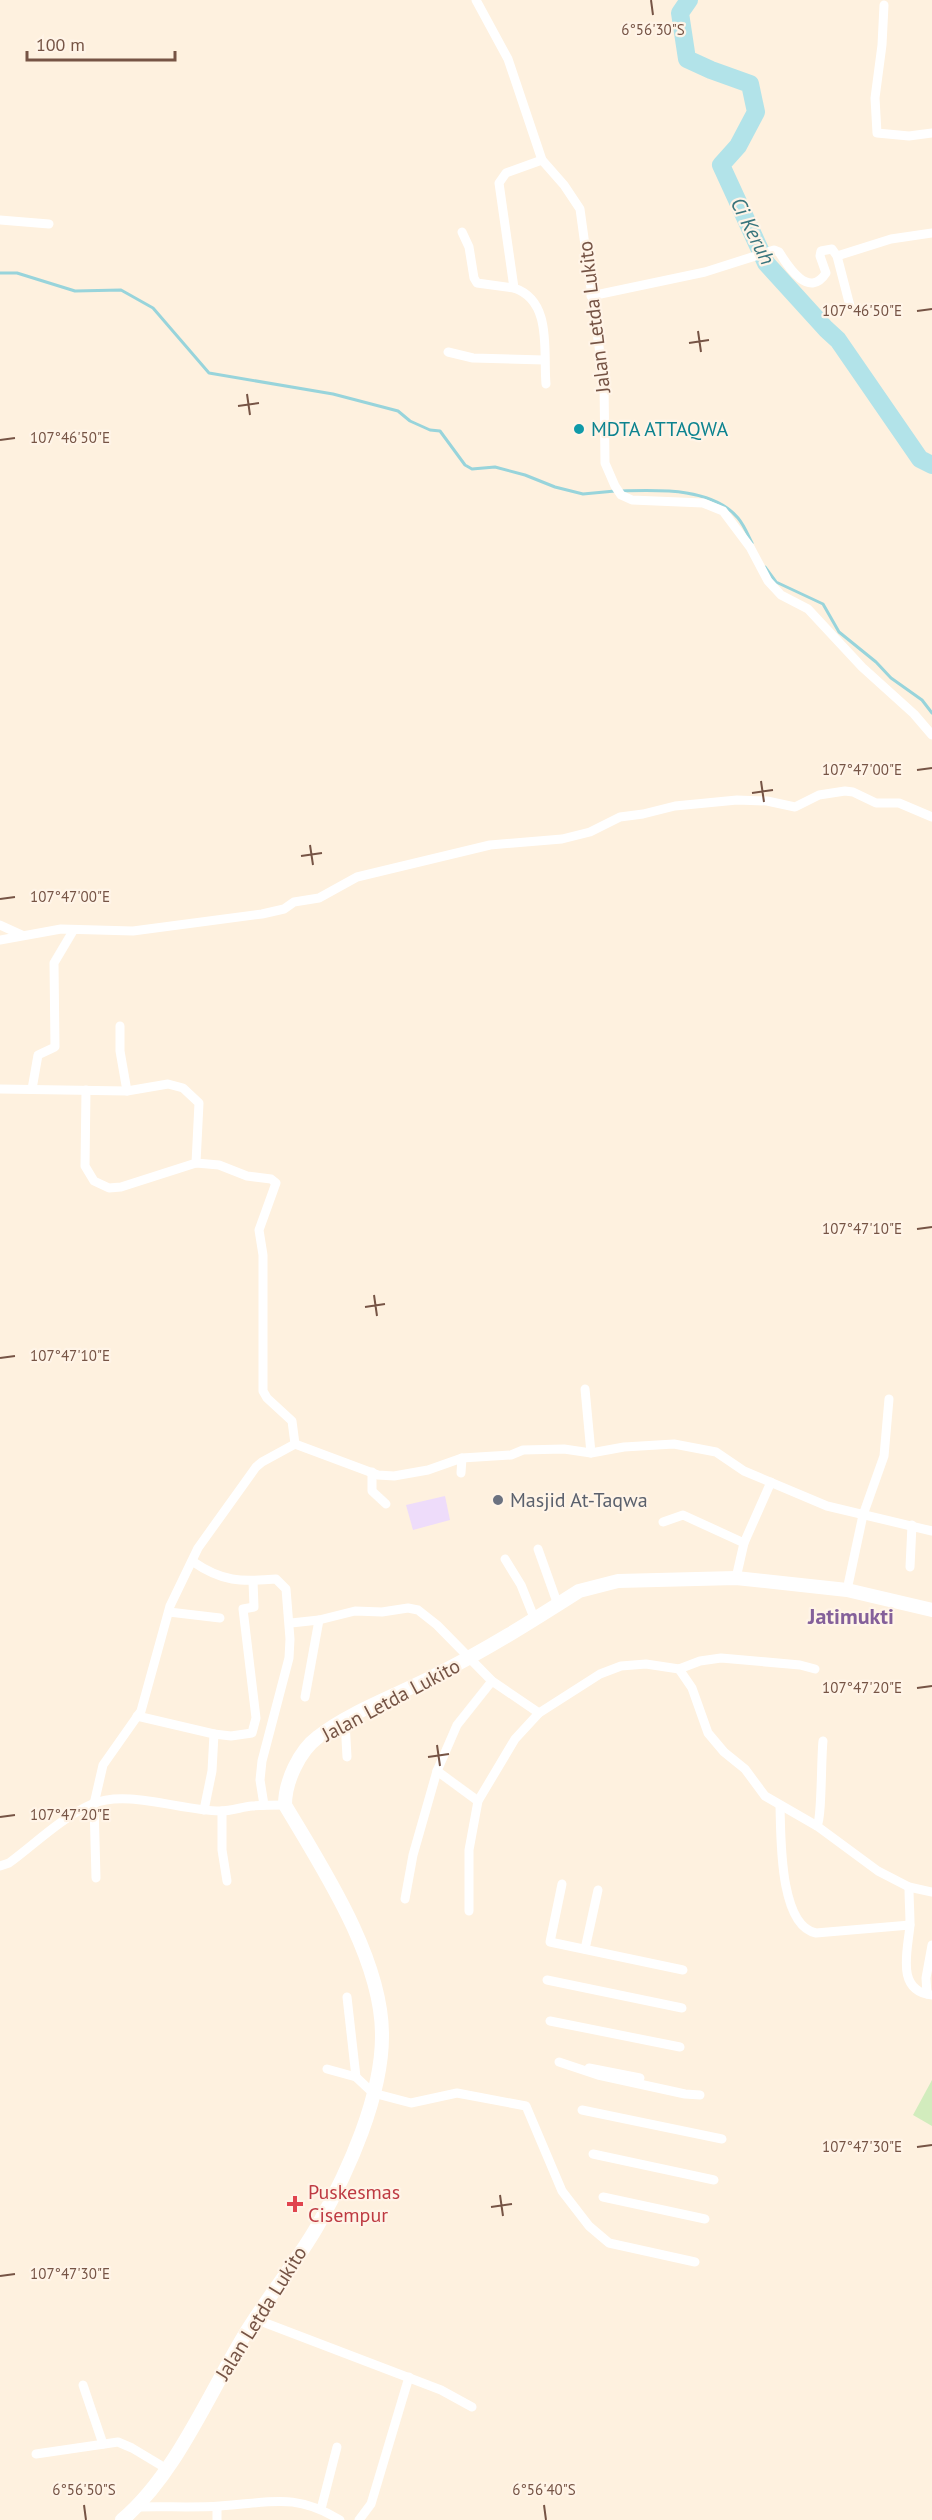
<svg xmlns="http://www.w3.org/2000/svg" width="932" height="2520" viewBox="0 0 932 2520" font-family="'PT Sans',sans-serif">
<style>
.education{fill:#eedcfa}
.green{fill:#d2ecbd}
.lines{fill:none;stroke-linecap:round;stroke-linejoin:round}
.stream{stroke:#98d4db;stroke-width:3}
.river{stroke:#b2e3e9;stroke-width:18}
.street{stroke:#fff;stroke-width:9}
.secondary{stroke:#fff;stroke-width:14}
.ticks{fill:none;stroke:#765445;stroke-width:2}
.culture-dot{fill:#0f9aa8;stroke:#fff4e7;stroke-width:2}
.worship-dot{fill:#6b7280;stroke:#fff4e7;stroke-width:2}
.health-dot{fill:#e0444e;stroke:#fff4e7;stroke-width:2}
.labels{text-anchor:middle;dominant-baseline:central;stroke-width:4.5;stroke-linejoin:round;paint-order:stroke}
.street-label{font-size:20px;fill:#765445;stroke:#fff4e7}
.culture-label{font-size:20px;fill:#0d838f;stroke:#fff4e7;text-anchor:start}
.worship-label{font-size:20px;fill:#5b616d;stroke:#fff4e7;text-anchor:start}
.health-label{font-size:20px;fill:#be3a42;stroke:#fff4e7;text-anchor:start}
.water-label{font-size:21px;font-style:italic;fill:#38757d;stroke:#fff4e7}
.quarter-label{font-size:22px;font-weight:bold;fill:#84609a;stroke:#fff4e7}
.ticks-label{font-size:15px;text-anchor:middle;fill:#765445;stroke:#fff4e7;stroke-width:4.5;stroke-linejoin:round;paint-order:stroke}
</style>
<rect width="100%" height="100%" fill="#fef1df"/>
<polygon class="education" points="445,1496 450,1520 413,1530 406,1505"/>
<polygon class="green" points="932,2080 932,2126 913,2115"/>
<g class="lines">
<g class="stream">
<polyline points="0,273 17,273 75,291 121,290 153,308 209,373 333,394 398,411 410,421 430,430 440,431 465,465 472,469 495,467 525,475 555,487 583,494 615,491"/>
<path d="M622,491C658,490 712,487 738,518C744,525 748,535 752,543"/>
<polyline points="765,567 776,582 823,604 839,632 876,662 891,678 922,700 932,713"/>
</g>
<polyline class="river" points="689,0 680,13 687,59 711,70 750,84 756,112 738,146 721,165 766,263 826,329 838,340 920,459 932,465"/>
<g class="street">
<polyline points="476,0 508,59 542,160 564,185 580,209 604,383 605,463 615,486 621,495 632,500 703,503 723,511 750,547 768,581 781,595 808,609 862,667 914,714 932,735"/>
<polyline points="884,5 882,45 875,98 877,133 909,136 932,133"/>
<path d="M542,160L506,173L499,183L514,288C553,301 543,352 546,384"/>
<polyline points="0,220 49,224"/>
<polyline points="462,232 469,247 474,278 477,283 514,288"/>
<polyline points="837,256 891,239 932,233"/>
<path d="M591,296L705,272L774,250L779,252C789,268 809,299 826,273L820,256L821,251L832,249L837,256L850,306"/>
<polyline points="448,352 473,358 544,360"/>
<polyline points="0,925 22,935"/>
<polyline points="0,940 61,929 133,931 262,914 284,909 294,902 319,898 357,877 490,845 562,839 590,832 620,817 643,814 675,806 737,800 767,801 795,807 819,795 845,791 853,792 876,803 899,803 932,817"/>
<polyline points="120,1026 120,1051 127,1091"/>
<polyline points="0,1089 127,1091 168,1084 183,1088 199,1103 196,1163"/>
<polyline points="32,1089 38,1055 55,1047 54,963 73,931"/>
<polyline points="86,1090 85,1166 94,1181 109,1188 121,1187 196,1163 219,1165 247,1176 271,1179 276,1183 259,1230 263,1255 263,1391 267,1398 292,1421 295,1444"/>
<polyline points="585,1389 591,1453"/>
<polyline points="372,1472 372,1491 386,1504"/>
<polyline points="461,1473 462,1458"/>
<polyline points="663,1522 683,1515 744,1543"/>
<polyline points="538,1549 558,1605"/>
<polyline points="505,1559 521,1585 535,1620"/>
<path d="M192,1561C222,1582 241,1582 276,1579L286,1589L290,1639L289,1658L262,1761L260,1780L264,1805"/>
<polyline points="910,1567 912,1525"/>
<polyline points="736,1578 744,1543 771,1482"/>
<polyline points="847,1590 863,1515 884,1456 889,1399"/>
<polyline points="169,1612 220,1618"/>
<polyline points="291,1623 319,1620 355,1611 382,1612 408,1608 418,1610 437,1625 492,1681 539,1713"/>
<polyline points="679,1669 692,1688 708,1733 724,1752 745,1769 765,1796 817,1826 878,1871 909,1887 932,1892"/>
<polyline points="305,1697 319,1620"/>
<polyline points="137,1716 214,1734 212,1771 204,1810"/>
<polyline points="345,1721 347,1757"/>
<polyline points="214,1734 231,1736 252,1733 256,1718 243,1609 254,1607 253,1581"/>
<polyline points="437,1771 478,1801"/>
<path d="M780,1806C781,1836 779,1926 816,1933L910,1925"/>
<polyline points="222,1811 222,1850 227,1881"/>
<path d="M817,1826C822,1818 821,1758 823,1741"/>
<path d="M0,1866L9,1863C36,1843 61,1818 92,1804C127,1789 182,1811 220,1811C231,1811 242,1807 252,1806C263,1805 274,1805 285,1805"/>
<polyline points="96,1878 94,1804 103,1765 141,1711 170,1606 198,1548 256,1467 262,1462 295,1444 378,1475 394,1476 428,1470 462,1458 511,1455 523,1450 564,1449 591,1453 624,1447 674,1444 716,1452 744,1471 827,1506 932,1531"/>
<polyline points="562,1884 550,1942 683,1970"/>
<path d="M909,1887C909,1900 910,1912 910,1925C908,1950 895,1991 932,1995"/>
<polyline points="405,1899 413,1855 437,1771 457,1725 492,1681"/>
<polyline points="469,1911 469,1850 478,1801 515,1739 539,1713 600,1674 621,1666 646,1664 679,1669 700,1661 721,1658 800,1665 815,1669"/>
<polyline points="585,1949 598,1890"/>
<polyline points="547,1980 682,2008"/>
<polyline points="927,1994 926,1978 932,1945"/>
<polyline points="347,1997 356,2077"/>
<polyline points="550,2021 680,2047"/>
<polyline points="559,2062 598,2075 685,2094 700,2095"/>
<polyline points="589,2068 640,2078"/>
<polyline points="327,2069 356,2077 373,2093 411,2103 457,2093 526,2106 562,2191 589,2226 609,2243 695,2262"/>
<polyline points="582,2110 722,2139"/>
<polyline points="593,2154 714,2180"/>
<polyline points="603,2197 705,2219"/>
<polyline points="255,2319 441,2390 472,2407"/>
<polyline points="83,2385 103,2444"/>
<polyline points="36,2454 118,2442 132,2448 167,2469"/>
<path d="M137,2507C164,2506 193,2508 220,2506C270,2503 294,2492 340,2520"/>
<polyline points="321,2509 337,2447"/>
<polyline points="217,2520 217,2507"/>
<polyline points="359,2520 371,2504 409,2377"/>
</g>
<path class="secondary" d="M122,2520C176,2475 210,2391 247,2331C269,2295 297,2262 318,2225C348,2172 383,2095 382,2033C381,1957 323,1869 285,1805C285,1782 299,1751 318,1737C349,1712 400,1694 436,1675C486,1650 532,1621 579,1591L618,1581L736,1578L847,1590L932,1610"/>
</g>
<path class="ticks" d="M651,0L653,15M917,311L932,309M698,331L701,352M689,343L709,340M247,394L250,415M238,406L259,403M0,440L15,438M917,770L932,768M761,781L764,802M752,793L773,790M310,845L313,865M301,856L322,853M0,899L15,897M917,1229L932,1227M374,1295L377,1316M365,1307L385,1304M0,1358L15,1356M917,1688L932,1686M437,1745L440,1766M428,1757L449,1754M0,1817L15,1815M917,2147L932,2145M500,2195L503,2216M491,2207L512,2204M0,2276L15,2274M84,2505L86,2520M544,2505L546,2520"/>
<circle class="culture-dot" cx="579" cy="429" r="6"/>
<circle class="worship-dot" cx="498" cy="1500" r="6"/>
<path class="health-dot" d="M292 2195h6v6h6v6h-6v6h-6v-6h-6v-6h6z"/>
<g class="labels">
<g class="street-label">
<text transform="translate(594 317) rotate(-97)">Jalan Letda Lukito</text>
<text transform="translate(391 1700) rotate(-28)">Jalan Letda Lukito</text>
<text transform="translate(261 2313) rotate(-58)">Jalan Letda Lukito</text>
</g>
<g class="culture-label">
<text x="591" y="429">MDTA ATTAQWA</text>
</g>
<g class="worship-label">
<text x="510" y="1500">Masjid At-Taqwa</text>
</g>
<g class="health-label">
<text x="308" y="2192">Puskesmas<tspan x="308" dy="23">Cisempur</tspan></text>
</g>
<g class="water-label">
<text transform="translate(753 231) rotate(63)">Ci Keruh</text>
</g>
<g class="quarter-label">
<text x="851" y="1616">Jatimukti</text>
</g>
</g>
<g class="ticks-label">
<text x="653" y="35">6°56'30"S</text>
<text x="862" y="316">107°46'50"E</text>
<text x="70" y="443">107°46'50"E</text>
<text x="862" y="775">107°47'00"E</text>
<text x="70" y="902">107°47'00"E</text>
<text x="862" y="1234">107°47'10"E</text>
<text x="70" y="1361">107°47'10"E</text>
<text x="862" y="1693">107°47'20"E</text>
<text x="70" y="1820">107°47'20"E</text>
<text x="862" y="2152">107°47'30"E</text>
<text x="70" y="2279">107°47'30"E</text>
<text x="84" y="2495">6°56'50"S</text>
<text x="544" y="2495">6°56'40"S</text>
</g>
<path d="M27 51v9h148v-9" fill="none" stroke="#765445" stroke-width="3"/>
<text x="36" y="51" font-size="18" fill="#765445" stroke="#fff4e7" stroke-width="4.5" paint-order="stroke">100 m</text>
</svg>
